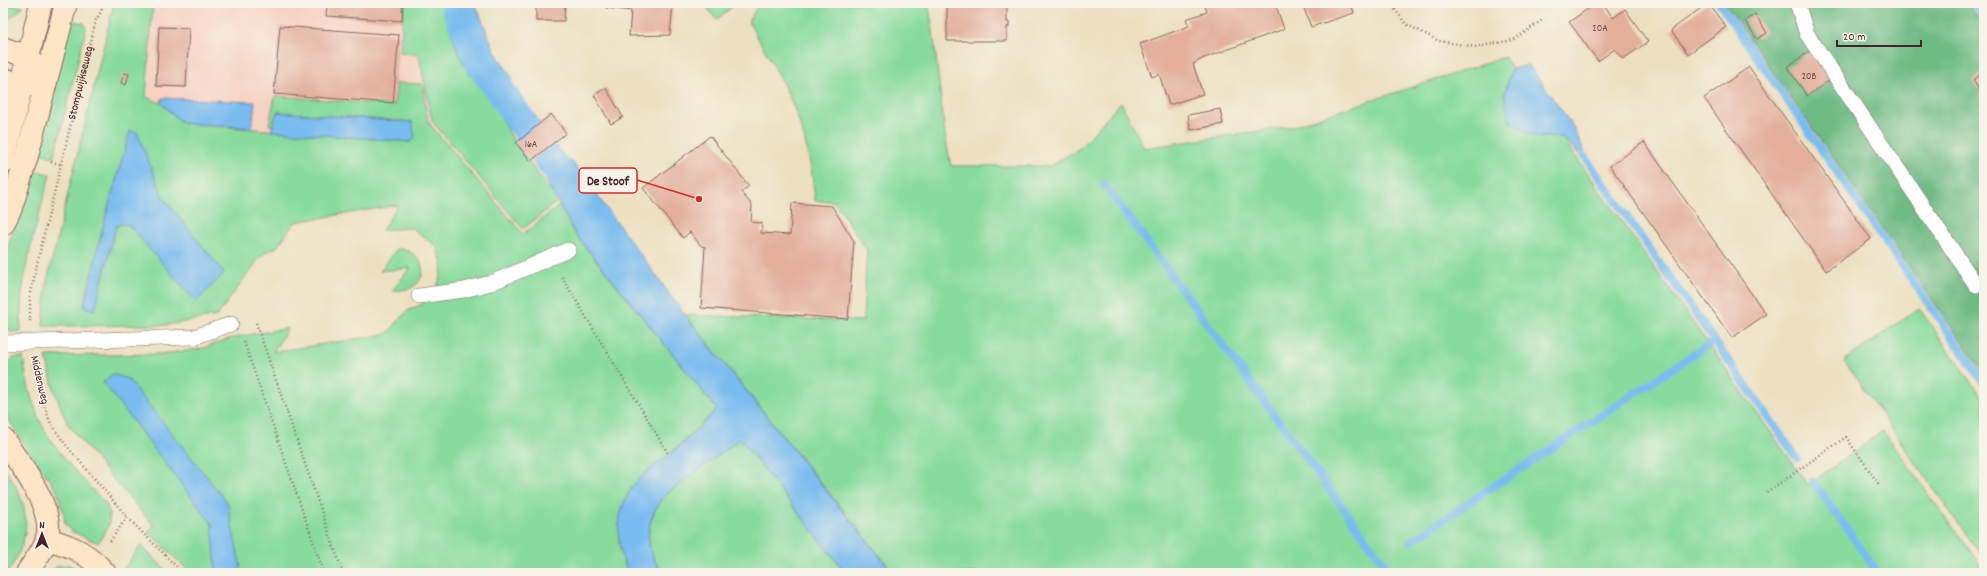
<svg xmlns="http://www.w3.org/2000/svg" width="1987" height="576" viewBox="0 0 1987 576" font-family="Dekko,sans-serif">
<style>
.built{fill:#f6d2c3}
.green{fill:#88db9d;stroke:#697d64}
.forest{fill:#6ebb84;stroke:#5c6d58}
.water{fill:#79bcef;stroke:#626e8d}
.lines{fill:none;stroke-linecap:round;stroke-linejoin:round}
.stream{stroke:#79bcef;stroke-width:8}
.canal{stroke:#79bcef;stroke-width:30}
.building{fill:#e3af9b}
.lane-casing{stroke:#83635f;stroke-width:16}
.secondary-casing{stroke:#83635f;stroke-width:24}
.path{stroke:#83635f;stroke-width:2.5;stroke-dasharray:1 3;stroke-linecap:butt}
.lane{stroke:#fff;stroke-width:15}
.secondary{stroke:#fde5c5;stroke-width:22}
.labels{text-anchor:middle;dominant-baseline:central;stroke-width:3;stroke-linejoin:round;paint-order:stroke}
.number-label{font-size:10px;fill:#704347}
.street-label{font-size:12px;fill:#4a1f2b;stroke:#f7f3e8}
.leader{fill:none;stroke:#d62828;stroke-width:1.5}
.callout-dot{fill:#d62828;stroke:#f7f3e8;stroke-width:1.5}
.callout{fill:#f7f3e8;stroke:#d62828;stroke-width:1.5}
.callout-label{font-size:13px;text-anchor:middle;font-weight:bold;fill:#4a1f2b}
</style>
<rect width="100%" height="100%" fill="#f7f3e8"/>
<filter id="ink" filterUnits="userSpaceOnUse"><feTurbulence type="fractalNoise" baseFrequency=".025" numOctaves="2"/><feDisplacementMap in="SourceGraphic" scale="8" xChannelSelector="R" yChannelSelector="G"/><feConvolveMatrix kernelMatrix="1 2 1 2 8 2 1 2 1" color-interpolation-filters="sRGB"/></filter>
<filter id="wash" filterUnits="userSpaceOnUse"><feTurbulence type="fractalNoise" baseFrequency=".012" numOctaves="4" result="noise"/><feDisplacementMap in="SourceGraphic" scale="16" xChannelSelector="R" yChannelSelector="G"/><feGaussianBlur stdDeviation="0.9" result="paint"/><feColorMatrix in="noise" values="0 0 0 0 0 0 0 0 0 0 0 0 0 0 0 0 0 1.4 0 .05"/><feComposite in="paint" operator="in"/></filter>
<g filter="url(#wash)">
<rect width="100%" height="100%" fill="#ede0c0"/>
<polygon class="built" points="154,3 431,3 475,95 425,152 146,134"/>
<g class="green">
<polygon points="114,3 153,3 146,97 161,103 182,123 411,142 412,122 277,112 273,125 269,125 275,96 394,105 397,83 422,84 428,122 523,234 560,205 575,234 717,409 669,455 641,477 623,562 629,573 191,573 148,532 154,526 106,471 67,423 54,390 46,356 159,354 200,349 232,338 288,328 273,352 387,334 407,311 424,303 438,284 441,275 442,262 436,246 412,228 382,230 398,205 295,222 276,248 267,251 260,257 217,316 167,325 43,326 47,281"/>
<polygon points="404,3 441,3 469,74 490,94 514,142 558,201 523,229 432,121 419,55 400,52"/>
<polygon points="704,3 737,3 716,20"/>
<path d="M760,3H928C939,57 939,113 951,166H1051L1081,147L1121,102L1144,148L1293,126L1505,57L1512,69L1504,95L1534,137H1562L1808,485L1883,431L1984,570V573H894L685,315L863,321L867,250L834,201H815C813,177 809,154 802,131C791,92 768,56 748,21Z"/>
<polygon points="1967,3 1984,3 1984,29"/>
<polygon points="14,5 23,7 9,19 3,22 3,8"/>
<polygon points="69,20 84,23 86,29 54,157 37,152"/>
<path d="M32,170L50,174C37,225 18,278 21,331L11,332L3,322V263Z"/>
<path d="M397,249C421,249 433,276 411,288C406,290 398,290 392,291L410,268L380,271Z"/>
<polygon points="1919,308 1984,401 1984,560 1844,361"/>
<path d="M23,357C26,376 29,394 36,411C48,446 82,478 106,504C114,521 107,529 98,543L71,531L65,524L64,514L58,494L48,477L35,462L8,418L3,404V368L13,358Z"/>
<path d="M740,439L846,573H663C643,547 644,523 664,496Z"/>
<path d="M3,466C30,505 35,533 7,573H3Z"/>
<polygon points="141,546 169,573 120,573"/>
<polygon points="69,565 76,568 75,573 47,573 58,566"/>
</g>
<polygon class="forest" points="1725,3 1967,3 1984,29 1984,374"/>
<g class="water">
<polygon points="441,3 475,3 495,52 513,79 490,94 469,74 459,54"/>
<polygon points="1529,65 1574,128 1590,165 1562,137 1534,137 1510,122 1504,95 1512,69"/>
<polygon points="162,98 255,102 252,128 182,123 161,103"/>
<polygon points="277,112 412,122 415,137 411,142 271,131"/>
<polygon points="130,131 137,132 163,197 224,273 196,302 129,225 122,224 116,226 95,310 84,307 104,222"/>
<path d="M571,160L685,315L893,573H846L740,439L664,496C644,523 643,547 663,573H629C612,542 615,503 641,477C649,469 659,463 668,456C685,442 702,425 717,409L575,234L546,180Z"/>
<polygon points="113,374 128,379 227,502 241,568 234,573 216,572 212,524 103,382"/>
</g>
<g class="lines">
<g class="stream">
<polyline points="1719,3 1984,383"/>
<polyline points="1974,3 1984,18"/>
<polyline points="1585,157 1797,458"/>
<polyline points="1104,184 1391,573"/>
<polyline points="1813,481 1878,573"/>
<polyline points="3,482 5,485"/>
<polyline points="1411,541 1714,341"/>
</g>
<polyline class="canal" points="455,3 479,61 538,145 582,203"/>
</g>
<g id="blocks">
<g class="building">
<polygon points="327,3 403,3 402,21 326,16"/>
<polygon points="536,3 565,3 564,21 536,21"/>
<polygon points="606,3 673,3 670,35 629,36 631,11 606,8"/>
<polygon points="947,3 1007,3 1007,22 1009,22 1009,27 1007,27 1007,41 947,41"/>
<polygon points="1204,3 1275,3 1284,29 1204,58 1193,64 1203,94 1169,105 1159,74 1152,77 1140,44 1189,26 1186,19 1207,12"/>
<polygon points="1302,3 1351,3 1354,13 1311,27"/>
<polygon points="1596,3 1603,3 1613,18 1625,9 1648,42 1623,59 1615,49 1598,61 1569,22"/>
<polygon points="1708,3 1726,27 1688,54 1671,30"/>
<polygon points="1755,14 1767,33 1757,39 1745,21"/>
<polygon points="280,26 399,35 393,103 274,94"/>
<polygon points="159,27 189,28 186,87 156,86"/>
<polygon points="1810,51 1830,80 1807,96 1787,67"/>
<polygon points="1749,67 1871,239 1826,271 1704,98"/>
<polygon points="124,73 129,74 126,85 121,83"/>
<polygon points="1984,73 1984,98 1973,80"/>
<polygon points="606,88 623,117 611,124 594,95"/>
<polygon points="1220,109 1223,124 1191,130 1188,115"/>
<polygon points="551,114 566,133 531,161 516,143"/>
<polygon points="710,136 749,186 741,192 752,205 751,222 762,223 761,233 790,235 792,203 832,206 854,241 848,319 701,308 705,247 701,246 690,232 683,238 643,188"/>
<polygon points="1644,142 1766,314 1732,338 1610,166"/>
</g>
</g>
</g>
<g filter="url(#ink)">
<use href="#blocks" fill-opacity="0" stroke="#83635f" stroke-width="1"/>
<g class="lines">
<defs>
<g id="lane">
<polyline points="1797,3 1807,34 1976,285"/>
<polyline points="419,296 464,290 491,283 568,250"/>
<polyline points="3,343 194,337 231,324"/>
</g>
<g id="secondary">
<polyline points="3,48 28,57 37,69"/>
<polyline points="3,78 21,87 36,83"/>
<polyline points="3,163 41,3"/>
<polyline points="3,224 11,208 27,156 66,3"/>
<path d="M3,439C20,464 55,508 47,538C44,550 33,563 27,573"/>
<path d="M47,539C72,546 88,553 105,573"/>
</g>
</defs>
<use href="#lane" class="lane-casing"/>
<use href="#secondary" class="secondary-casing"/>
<g class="path">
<polyline points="1390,3 1406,24 1439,41 1476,47 1513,40 1544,19"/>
<polyline points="51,162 60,164"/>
<polyline points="562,277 669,455"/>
<path id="s1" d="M30,321V297L36,268L96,20L101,12L103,3"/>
<polyline points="256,323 343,573"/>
<polyline points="244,342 324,573"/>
<polyline points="34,364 41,397 51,424 66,445 127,517 183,573"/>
<polyline points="1767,492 1846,437 1880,486"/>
<polyline points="110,541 127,517"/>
</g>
<use href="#lane" class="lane"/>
<use href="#secondary" class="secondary"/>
</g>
</g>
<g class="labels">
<g class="number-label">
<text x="1600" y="29">20A</text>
<text x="1809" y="77">20B</text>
<text x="531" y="145">16A</text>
</g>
<g class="street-label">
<text stroke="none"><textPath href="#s1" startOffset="244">Stompwijkseweg</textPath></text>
<text transform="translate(39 380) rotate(77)">Middenweg</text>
</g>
</g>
<path class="leader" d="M699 199L637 180"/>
<circle class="callout-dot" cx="699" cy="199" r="4"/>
<rect class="callout" x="579" y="168" width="58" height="25" rx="4"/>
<g class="callout-label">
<text x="608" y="185">De Stoof</text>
</g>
<rect width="1987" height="576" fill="none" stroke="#f7f3e8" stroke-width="16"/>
<g transform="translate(42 534)" stroke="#f7f3e8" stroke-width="3" paint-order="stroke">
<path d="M0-3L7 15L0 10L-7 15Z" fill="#4a1f2b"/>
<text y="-6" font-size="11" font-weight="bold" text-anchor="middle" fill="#4a1f2b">N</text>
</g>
<path d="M1837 40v6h84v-6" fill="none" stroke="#4a1f2b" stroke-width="2"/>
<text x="1843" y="40" font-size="12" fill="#4a1f2b" stroke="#f7f3e8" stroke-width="3" paint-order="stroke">20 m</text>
</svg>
